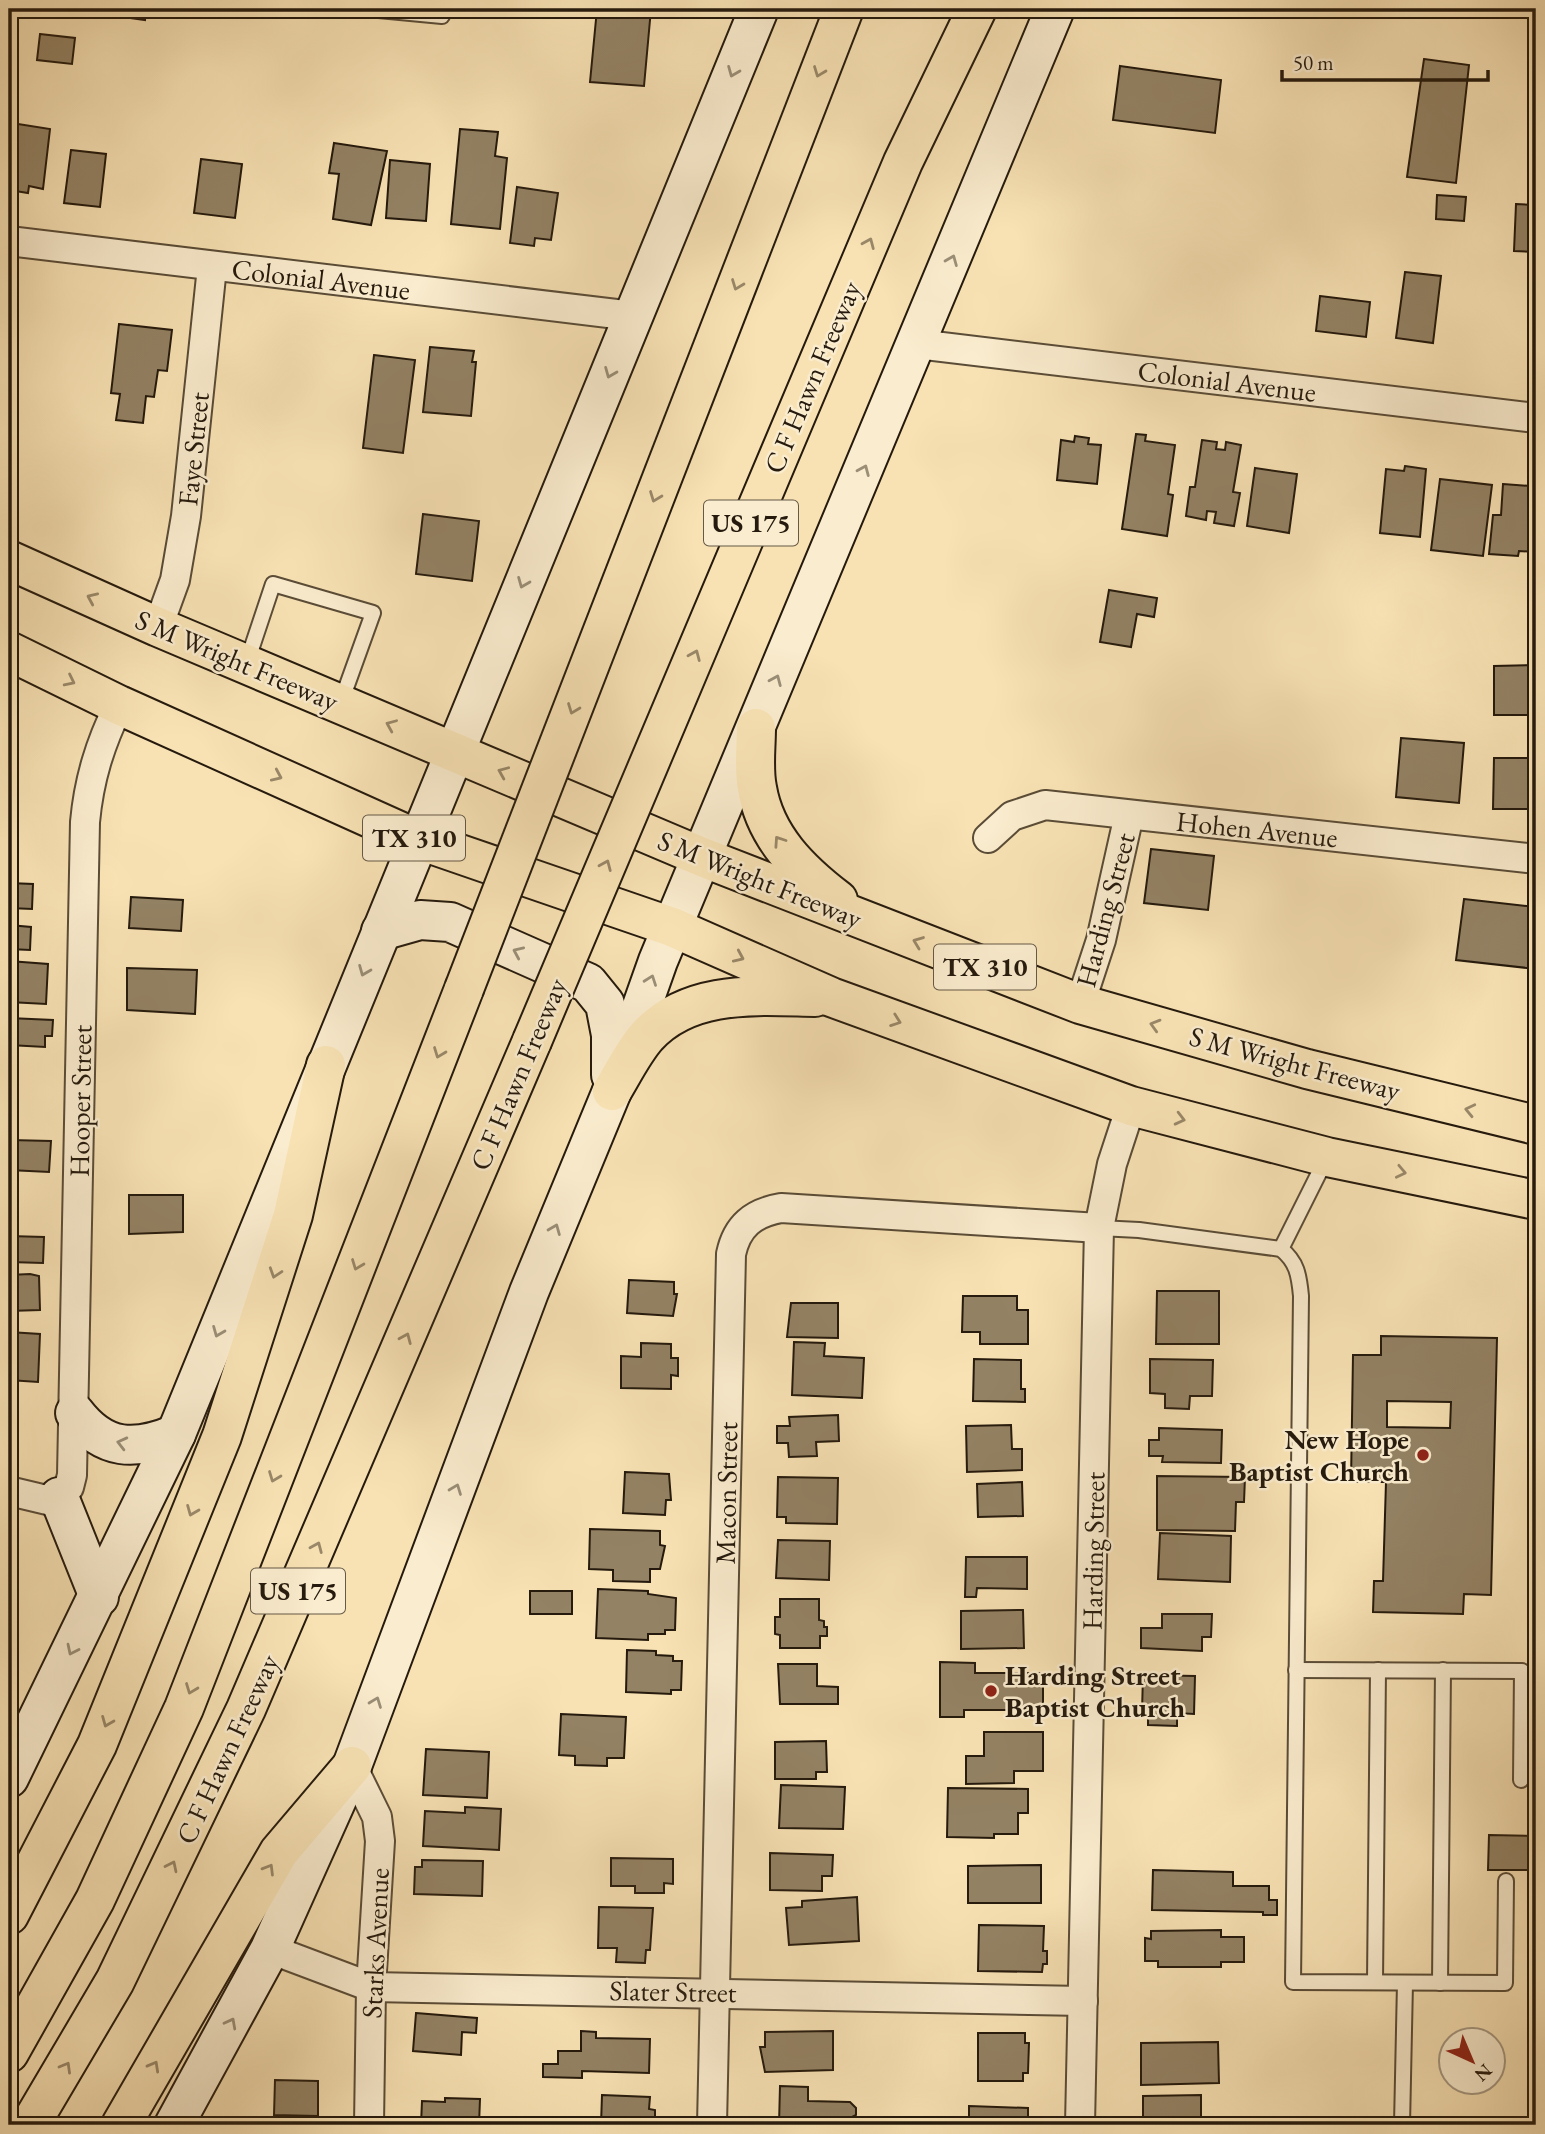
<svg xmlns="http://www.w3.org/2000/svg" width="1545" height="2134" viewBox="0 0 1545 2134" font-family="'EB Garamond',serif">
<style>
.building{fill:#938264;stroke:#251a0d;stroke-width:2;fill-rule:evenodd}
.lines{fill:none;stroke-linecap:round;stroke-linejoin:round}
.lane-casing{stroke:#5a4c37;stroke-width:18}
.street-casing{stroke:#5a4c37;stroke-width:32}
.secondary-casing{stroke:#251a0d;stroke-width:42}
.primary-casing{stroke:#251a0d;stroke-width:42}
.highway-casing{stroke:#251a0d;stroke-width:42}
.lane{stroke:#faecce;stroke-width:14}
.street{stroke:#faecce;stroke-width:28}
.secondary{stroke:#faecce;stroke-width:38}
.primary{stroke:#f8e2b4;stroke-width:38}
.highway{stroke:#f8e2b4;stroke-width:38}
.highway-bridge-casing{stroke:#251a0d;stroke-width:42;stroke-linecap:butt}
.highway-bridge{stroke:#f8e2b4;stroke-width:38}
.oneway{stroke:#9a8e77}
.oneway2{stroke:#998869}
.poi-dot{fill:#8f2418;stroke:#faecce;stroke-width:2.5}
.labels{text-anchor:middle;dominant-baseline:central;stroke-width:5;stroke-linejoin:round;paint-order:stroke}
.shield{fill:#faecce;stroke:#655947;stroke-width:2}
.shield-label{font-size:26px;font-weight:bold;fill:#251a0d}
.street-label{font-size:28px;fill:#251a0d;stroke:#faecce}
.poi-label{font-size:28px;font-weight:bold;fill:#251a0d;stroke:#faecce;text-anchor:end}
</style>
<rect width="100%" height="100%" fill="#f8e2b4"/>
<filter id="stains"><feTurbulence type="fractalNoise" baseFrequency=".00286" numOctaves="4"/><feColorMatrix values="0 0 0 0 .2 0 0 0 0 .09 0 0 0 0 .02 0 0 0 .5 -.17"/></filter>
<radialGradient id="worn" r=".72"><stop offset=".6" stop-color="#630" stop-opacity="0"/><stop offset="1" stop-color="#630" stop-opacity=".3"/></radialGradient>
<g class="building">
<polygon points="67,9 146,9 145,20"/>
<polygon points="597,9 651,9 644,86 590,82"/>
<polygon points="40,34 75,38 72,64 37,60"/>
<polygon points="1424,59 1469,65 1456,183 1407,177"/>
<polygon points="1120,66 1221,80 1215,133 1113,120"/>
<polygon points="18,124 50,129 43,189 29,186 28,193 9,190"/>
<polygon points="460,129 498,132 495,156 507,158 500,229 451,224"/>
<polygon points="334,143 387,151 371,225 333,219 339,174 329,173"/>
<polygon points="71,150 106,154 100,207 64,203"/>
<polygon points="201,159 242,164 235,218 194,213"/>
<polygon points="390,160 430,164 426,221 386,218"/>
<polygon points="517,187 558,193 551,240 535,238 534,246 510,243"/>
<polygon points="1437,195 1466,197 1464,221 1436,219"/>
<polygon points="1516,204 1536,205 1536,252 1514,251"/>
<polygon points="1405,272 1441,276 1433,343 1396,338"/>
<polygon points="1320,296 1370,302 1366,337 1316,331"/>
<polygon points="119,324 172,330 167,371 158,370 154,397 146,396 143,423 116,420 120,394 111,393"/>
<polygon points="430,347 474,351 472,362 476,362 471,416 423,412"/>
<polygon points="374,355 415,360 403,453 363,448"/>
<polygon points="1136,434 1146,435 1145,441 1175,445 1168,494 1173,495 1167,536 1122,529"/>
<polygon points="1075,436 1089,438 1088,444 1101,445 1097,484 1057,480 1061,440 1074,442"/>
<polygon points="1202,440 1217,442 1216,449 1225,450 1226,442 1241,445 1233,492 1240,493 1234,526 1214,523 1216,512 1207,511 1206,520 1186,516 1190,487 1195,487"/>
<polygon points="1405,466 1426,469 1420,537 1380,533 1386,469 1404,471"/>
<polygon points="1255,468 1297,474 1289,533 1247,526"/>
<polygon points="1440,479 1492,485 1483,556 1431,550"/>
<polygon points="1503,484 1531,486 1530,493 1536,493 1536,552 1519,551 1518,556 1489,554 1493,515 1501,515"/>
<polygon points="423,514 479,521 472,581 416,574"/>
<polygon points="1109,590 1157,598 1154,617 1137,614 1131,647 1100,642"/>
<polygon points="1536,665 1536,715 1494,715 1494,666"/>
<polygon points="1401,738 1464,743 1459,803 1396,797"/>
<polygon points="1494,758 1536,758 1536,809 1493,809"/>
<polygon points="1151,849 1214,856 1208,910 1144,903"/>
<polygon points="9,883 33,884 32,909 9,908"/>
<polygon points="131,897 183,900 181,931 129,928"/>
<polygon points="1464,899 1536,907 1536,969 1456,960"/>
<polygon points="9,925 31,927 30,950 9,949"/>
<polygon points="9,961 48,964 46,1004 9,1002"/>
<polygon points="127,968 197,970 195,1014 127,1010"/>
<polygon points="9,1018 53,1020 52,1036 45,1036 45,1047 9,1045"/>
<polygon points="10,1140 51,1141 49,1172 9,1170"/>
<polygon points="129,1195 183,1195 183,1232 129,1234"/>
<polygon points="9,1236 44,1237 43,1263 9,1262"/>
<polygon points="30,1274 39,1276 40,1310 9,1311 9,1275"/>
<polygon points="629,1280 674,1282 674,1294 677,1294 673,1316 627,1313"/>
<polygon points="1157,1291 1219,1291 1219,1344 1156,1344"/>
<polygon points="963,1296 1017,1296 1017,1310 1028,1310 1028,1344 980,1344 980,1332 962,1332"/>
<polygon points="791,1303 838,1303 838,1338 787,1337"/>
<polygon points="9,1332 40,1334 38,1382 9,1380"/>
<path d="M1381,1336L1497,1338L1491,1595L1464,1594L1463,1614L1373,1612L1374,1581H1383L1386,1482H1351L1353,1355H1381ZM1387,1401L1451,1402L1450,1428L1387,1427Z"/>
<polygon points="794,1342 825,1343 824,1356 864,1358 862,1398 792,1395"/>
<polygon points="641,1343 671,1344 671,1358 678,1358 678,1376 671,1375 671,1389 621,1388 621,1356 641,1357"/>
<polygon points="974,1359 1021,1360 1021,1389 1025,1389 1025,1402 973,1401"/>
<polygon points="1150,1359 1213,1360 1212,1396 1190,1396 1189,1409 1165,1408 1165,1394 1150,1393"/>
<polygon points="838,1415 839,1441 816,1442 817,1456 789,1457 788,1443 777,1443 777,1426 790,1426 789,1417"/>
<polygon points="1011,1425 1012,1449 1022,1449 1022,1470 967,1472 966,1426"/>
<polygon points="1159,1428 1222,1430 1221,1463 1162,1462 1163,1456 1149,1456 1149,1440 1159,1440"/>
<polygon points="625,1472 669,1474 671,1500 666,1500 665,1515 623,1513"/>
<polygon points="1157,1476 1245,1477 1244,1502 1236,1502 1235,1531 1157,1530"/>
<polygon points="778,1477 838,1478 837,1524 786,1523 786,1517 777,1517"/>
<polygon points="1022,1482 1023,1516 978,1517 977,1484"/>
<polygon points="590,1529 660,1531 660,1545 665,1546 660,1569 650,1569 650,1582 613,1581 613,1570 589,1569"/>
<polygon points="1160,1533 1231,1536 1230,1582 1158,1579"/>
<polygon points="778,1540 830,1541 829,1580 776,1578"/>
<polygon points="966,1557 1027,1557 1027,1589 977,1588 976,1597 965,1597"/>
<polygon points="598,1589 648,1591 648,1594 676,1598 675,1630 665,1630 665,1634 648,1634 648,1640 596,1638"/>
<rect x="530" y="1591" width="42" height="23"/>
<polygon points="780,1599 819,1599 819,1620 824,1621 824,1627 827,1627 827,1636 820,1636 820,1648 780,1648 780,1635 775,1634 775,1617 780,1617"/>
<polygon points="1023,1610 1024,1648 961,1649 961,1611"/>
<polygon points="1162,1614 1212,1614 1211,1637 1202,1637 1202,1651 1141,1648 1141,1628 1162,1628"/>
<polygon points="627,1650 656,1651 656,1655 673,1656 673,1661 682,1661 681,1690 671,1690 671,1694 626,1692"/>
<polygon points="940,1662 975,1663 975,1673 1043,1673 1043,1710 964,1710 964,1717 940,1717"/>
<polygon points="778,1664 817,1664 817,1686 838,1687 838,1704 780,1704"/>
<polygon points="1143,1675 1195,1676 1194,1714 1177,1713 1177,1726 1148,1725 1148,1712 1142,1712"/>
<polygon points="561,1714 626,1717 624,1758 607,1758 607,1766 575,1765 575,1756 559,1755"/>
<polygon points="984,1732 1043,1732 1043,1771 1014,1771 1014,1783 966,1784 966,1756 984,1756"/>
<polygon points="826,1741 827,1772 816,1772 816,1779 775,1779 775,1742"/>
<polygon points="426,1749 489,1752 487,1798 423,1795"/>
<polygon points="781,1785 845,1787 843,1829 779,1828"/>
<polygon points="948,1788 1028,1789 1028,1813 1018,1813 1018,1834 994,1834 994,1838 947,1837"/>
<polygon points="465,1807 501,1809 499,1850 423,1846 425,1811 465,1813"/>
<polygon points="1489,1835 1536,1836 1536,1870 1488,1870"/>
<polygon points="770,1853 833,1855 832,1876 822,1876 822,1891 770,1890"/>
<polygon points="611,1858 673,1859 673,1884 664,1883 664,1893 635,1893 635,1886 611,1886"/>
<polygon points="422,1860 483,1861 482,1896 414,1894 415,1867 422,1867"/>
<polygon points="1041,1865 1041,1903 968,1903 968,1866"/>
<polygon points="1153,1870 1233,1872 1233,1886 1269,1886 1269,1900 1277,1900 1277,1915 1263,1915 1263,1912 1152,1910"/>
<polygon points="857,1897 859,1941 789,1945 786,1908 802,1907 802,1901"/>
<polygon points="599,1907 653,1908 650,1950 646,1950 645,1963 616,1962 617,1948 598,1948"/>
<polygon points="979,1925 1044,1926 1043,1951 1047,1951 1047,1964 1043,1964 1042,1972 978,1971"/>
<polygon points="1221,1930 1221,1937 1244,1937 1244,1962 1221,1962 1221,1967 1158,1967 1158,1961 1145,1961 1145,1938 1151,1939 1151,1931"/>
<polygon points="416,2013 477,2018 476,2033 462,2032 461,2055 413,2051"/>
<polygon points="581,2031 596,2032 596,2038 650,2039 649,2073 582,2071 582,2078 543,2077 543,2064 558,2064 558,2051 581,2051"/>
<polygon points="833,2031 833,2070 765,2072 760,2047 765,2047 765,2032"/>
<polygon points="978,2033 1025,2033 1025,2043 1029,2043 1028,2073 1023,2073 1023,2081 978,2081"/>
<polygon points="1218,2042 1219,2083 1141,2085 1141,2043"/>
<polygon points="275,2080 318,2081 318,2116 274,2115"/>
<polygon points="780,2086 808,2087 808,2101 850,2102 856,2108 856,2115 846,2120 846,2125 779,2125"/>
<polygon points="602,2095 650,2097 649,2109 655,2110 655,2125 601,2125"/>
<polygon points="1201,2095 1201,2125 1143,2125 1143,2096"/>
<polygon points="445,2098 480,2099 479,2125 421,2125 422,2101 445,2102"/>
<polygon points="969,2106 1028,2108 1028,2125 956,2125 957,2119 969,2119"/>
</g>
<g class="lines">
<defs>
<g id="lane">
<polyline points="368,9 442,16"/>
<polyline points="247,662 273,584 373,613 341,702"/>
<path d="M1099,1228L1139,1230L1281,1249C1297,1262 1299,1275 1301,1296L1293,1982L1505,1983L1506,1881"/>
<polyline points="1281,1249 1326,1159"/>
<polyline points="1296,1670 1522,1671 1521,1780"/>
<polyline points="1375,1982 1378,1670"/>
<polyline points="1440,1983 1443,1670"/>
<polyline points="1402,2125 1405,1983"/>
</g>
<g id="street">
<polyline points="9,241 633,316"/>
<polyline points="917,344 1536,418"/>
<polyline points="158,627 175,580 186,516 212,267"/>
<polyline points="988,838 1012,816 1045,805 1536,859"/>
<polyline points="1080,1004 1101,940 1129,815"/>
<path d="M9,1491L51,1501L69,1487L72,1475L85,822C89,779 100,744 119,705"/>
<polyline points="352,1766 377,1817 380,1841 371,1987 369,2125"/>
<polyline points="270,1949 371,1987 1083,2001"/>
<path d="M712,2125L731,1254C737,1226 753,1213 781,1208L1099,1228"/>
<polyline points="1080,2125 1099,1228 1112,1164 1131,1106"/>
</g>
<g id="secondary">
<polyline points="381,931 420,920 450,922 588,983 605,1004 611,1035 611,1075"/>
<path d="M75,1413C104,1451 135,1451 176,1434"/>
<polyline points="59,1497 99,1597"/>
<polyline points="9,1778 176,1434 759,9"/>
<polyline points="174,2125 270,1949 352,1766 529,1292 612,1091 658,961 1055,9"/>
</g>
<g id="primary">
<polyline points="9,560 158,627 702,857 1080,1004 1307,1069 1536,1125"/>
<polyline points="9,651 119,705 419,840 672,927 831,997 1131,1106 1327,1157 1536,1200"/>
<path d="M756,728C756,747 753,769 757,788C765,837 800,871 838,900"/>
<path d="M612,1091C623,1073 633,1052 647,1036C690,989 758,996 815,997"/>
</g>
<g id="highway">
<polyline points="9,1915 97,1745 222,1436 293,1215 326,1065"/>
<polyline points="9,2053 95,1900 184,1708 464,989"/>
<polyline points="30,2125 115,1981 246,1709 532,1041"/>
<polyline points="121,2125 279,1852 352,1766"/>
</g>
</defs>
<use href="#lane" class="lane-casing"/>
<use href="#street" class="street-casing"/>
<use href="#secondary" class="secondary-casing"/>
<use href="#primary" class="primary-casing"/>
<use href="#highway" class="highway-casing"/>
<use href="#lane" class="lane"/>
<use href="#street" class="street"/>
<use href="#secondary" class="secondary"/>
<use href="#primary" class="primary"/>
<use href="#highway" class="highway"/>
<defs>
<g id="highway-bridge">
<polyline points="464,989 844,9"/>
<polyline points="532,1041 903,162 977,9"/>
</g>
</defs>
<use href="#highway-bridge" class="highway-bridge-casing"/>
<use href="#highway-bridge" class="highway-bridge"/>
</g>
<defs><path id="oneway-chevron" d="M-2-3.5L2.5 0L-2 3.5" fill="none" stroke-width="1.6" stroke-linecap="round" stroke-linejoin="round" transform="scale(1.75)"/></defs>
<g class="oneway">
<use href="#oneway-chevron" transform="translate(733 72) rotate(112)"/>
<use href="#oneway-chevron" transform="translate(952 260) rotate(-68)"/>
<use href="#oneway-chevron" transform="translate(610 373) rotate(112)"/>
<use href="#oneway-chevron" transform="translate(864 470) rotate(-67)"/>
<use href="#oneway-chevron" transform="translate(523 583) rotate(112)"/>
<use href="#oneway-chevron" transform="translate(776 680) rotate(-67)"/>
<use href="#oneway-chevron" transform="translate(518 952) rotate(-156)"/>
<use href="#oneway-chevron" transform="translate(364 971) rotate(112)"/>
<use href="#oneway-chevron" transform="translate(651 980) rotate(-70)"/>
<use href="#oneway-chevron" transform="translate(555 1229) rotate(-68)"/>
<use href="#oneway-chevron" transform="translate(218 1332) rotate(112)"/>
<use href="#oneway-chevron" transform="translate(122 1443) rotate(-166)"/>
<use href="#oneway-chevron" transform="translate(456 1489) rotate(-69)"/>
<use href="#oneway-chevron" transform="translate(72 1650) rotate(116)"/>
<use href="#oneway-chevron" transform="translate(376 1702) rotate(-69)"/>
<use href="#oneway-chevron" transform="translate(231 2023) rotate(-62)"/>
</g>
<g class="oneway2">
<use href="#oneway-chevron" transform="translate(819 72) rotate(111)"/>
<use href="#oneway-chevron" transform="translate(869 243) rotate(-67)"/>
<use href="#oneway-chevron" transform="translate(737 285) rotate(111)"/>
<use href="#oneway-chevron" transform="translate(655 497) rotate(111)"/>
<use href="#oneway-chevron" transform="translate(92 598) rotate(-156)"/>
<use href="#oneway-chevron" transform="translate(695 655) rotate(-67)"/>
<use href="#oneway-chevron" transform="translate(70 681) rotate(26)"/>
<use href="#oneway-chevron" transform="translate(573 709) rotate(111)"/>
<use href="#oneway-chevron" transform="translate(391 725) rotate(-157)"/>
<use href="#oneway-chevron" transform="translate(503 772) rotate(-157)"/>
<use href="#oneway-chevron" transform="translate(277 776) rotate(24)"/>
<use href="#oneway-chevron" transform="translate(779 841) rotate(-124)"/>
<use href="#oneway-chevron" transform="translate(606 865) rotate(-67)"/>
<use href="#oneway-chevron" transform="translate(918 942) rotate(-159)"/>
<use href="#oneway-chevron" transform="translate(739 957) rotate(24)"/>
<use href="#oneway-chevron" transform="translate(896 1021) rotate(20)"/>
<use href="#oneway-chevron" transform="translate(1155 1025) rotate(-164)"/>
<use href="#oneway-chevron" transform="translate(439 1053) rotate(111)"/>
<use href="#oneway-chevron" transform="translate(1470 1110) rotate(-167)"/>
<use href="#oneway-chevron" transform="translate(1180 1119) rotate(14)"/>
<use href="#oneway-chevron" transform="translate(1401 1172) rotate(12)"/>
<use href="#oneway-chevron" transform="translate(357 1265) rotate(111)"/>
<use href="#oneway-chevron" transform="translate(275 1273) rotate(108)"/>
<use href="#oneway-chevron" transform="translate(406 1338) rotate(-67)"/>
<use href="#oneway-chevron" transform="translate(274 1477) rotate(111)"/>
<use href="#oneway-chevron" transform="translate(192 1511) rotate(112)"/>
<use href="#oneway-chevron" transform="translate(317 1547) rotate(-67)"/>
<use href="#oneway-chevron" transform="translate(191 1689) rotate(111)"/>
<use href="#oneway-chevron" transform="translate(107 1722) rotate(112)"/>
<use href="#oneway-chevron" transform="translate(172 1866) rotate(-64)"/>
<use href="#oneway-chevron" transform="translate(269 1869) rotate(-59)"/>
<use href="#oneway-chevron" transform="translate(154 2066) rotate(-61)"/>
<use href="#oneway-chevron" transform="translate(66 2067) rotate(-60)"/>
</g>
<g class="poi-dot">
<circle cx="1423" cy="1455" r="7"/>
<circle cx="991" cy="1691" r="7"/>
</g>
<g class="labels">
<g class="shield">
<rect x="704" y="500.5" width="94" height="45" rx="5"/>
<rect x="363" y="815.5" width="102" height="45" rx="5"/>
<rect x="934" y="944.5" width="102" height="45" rx="5"/>
<rect x="251" y="1568.5" width="94" height="45" rx="5"/>
</g>
<g class="shield-label">
<text x="751" y="523">US 175</text>
<text x="414" y="838">TX 310</text>
<text x="985" y="967">TX 310</text>
<text x="298" y="1591">US 175</text>
</g>
<g class="street-label">
<text transform="translate(321 279) rotate(7)">Colonial Avenue</text>
<text transform="translate(812 377) rotate(-67)">C F Hawn Freeway</text>
<text transform="translate(1227 381) rotate(7)">Colonial Avenue</text>
<text transform="translate(193 449) rotate(-84)">Faye Street</text>
<text transform="translate(237 660) rotate(23)">S M Wright Freeway</text>
<text transform="translate(1257 829) rotate(6)">Hohen Avenue</text>
<text transform="translate(760 879) rotate(22)">S M Wright Freeway</text>
<text transform="translate(1105 910) rotate(-75)">Harding Street</text>
<text transform="translate(1295 1063) rotate(15)">S M Wright Freeway</text>
<text transform="translate(518 1074) rotate(-67)">C F Hawn Freeway</text>
<text transform="translate(80 1101) rotate(-89)">Hooper Street</text>
<text transform="translate(726 1493) rotate(-89)">Macon Street</text>
<text transform="translate(1093 1551) rotate(-89)">Harding Street</text>
<text transform="translate(227 1749) rotate(-65)">C F Hawn Freeway</text>
<text transform="translate(375 1943) rotate(-87)">Starks Avenue</text>
<text transform="translate(673 1991) rotate(1)">Slater Street</text>
</g>
<g class="poi-label">
<text x="1409" y="1439">New Hope<tspan x="1409" dy="32">Baptist Church</tspan></text>
<text x="1005" y="1675" text-anchor="start">Harding Street<tspan x="1005" dy="32">Baptist Church</tspan></text>
</g>
</g>
<rect width="1545" height="2134" fill="none" stroke="#f8e2b4" stroke-width="35"/>
<rect x="10" y="10" width="1524" height="2113" fill="none" stroke="#251a0d" stroke-width="3.5"/>
<rect x="18" y="18" width="1510" height="2099" fill="none" stroke="#251a0d" stroke-width="2"/>
<g transform="translate(1472 2061) rotate(136)"><circle r="33" fill="#faecce" stroke="#a59881" stroke-width="2"/>
<path d="M0-5L12 26L0 18L-12 26Z" fill="#8f2418"/>
<text y="-10" font-size="19" font-weight="bold" text-anchor="middle" fill="#251a0d">N</text>
</g>
<path d="M1282 70v10h206v-10" fill="none" stroke="#251a0d" stroke-width="3.5"/>
<text x="1293" y="70" font-size="21" fill="#251a0d" stroke="#faecce" stroke-width="5" paint-order="stroke">50 m</text>
<rect width="100%" height="100%" filter="url(#stains)"/>
<rect width="100%" height="100%" fill="url(#worn)"/>
</svg>
